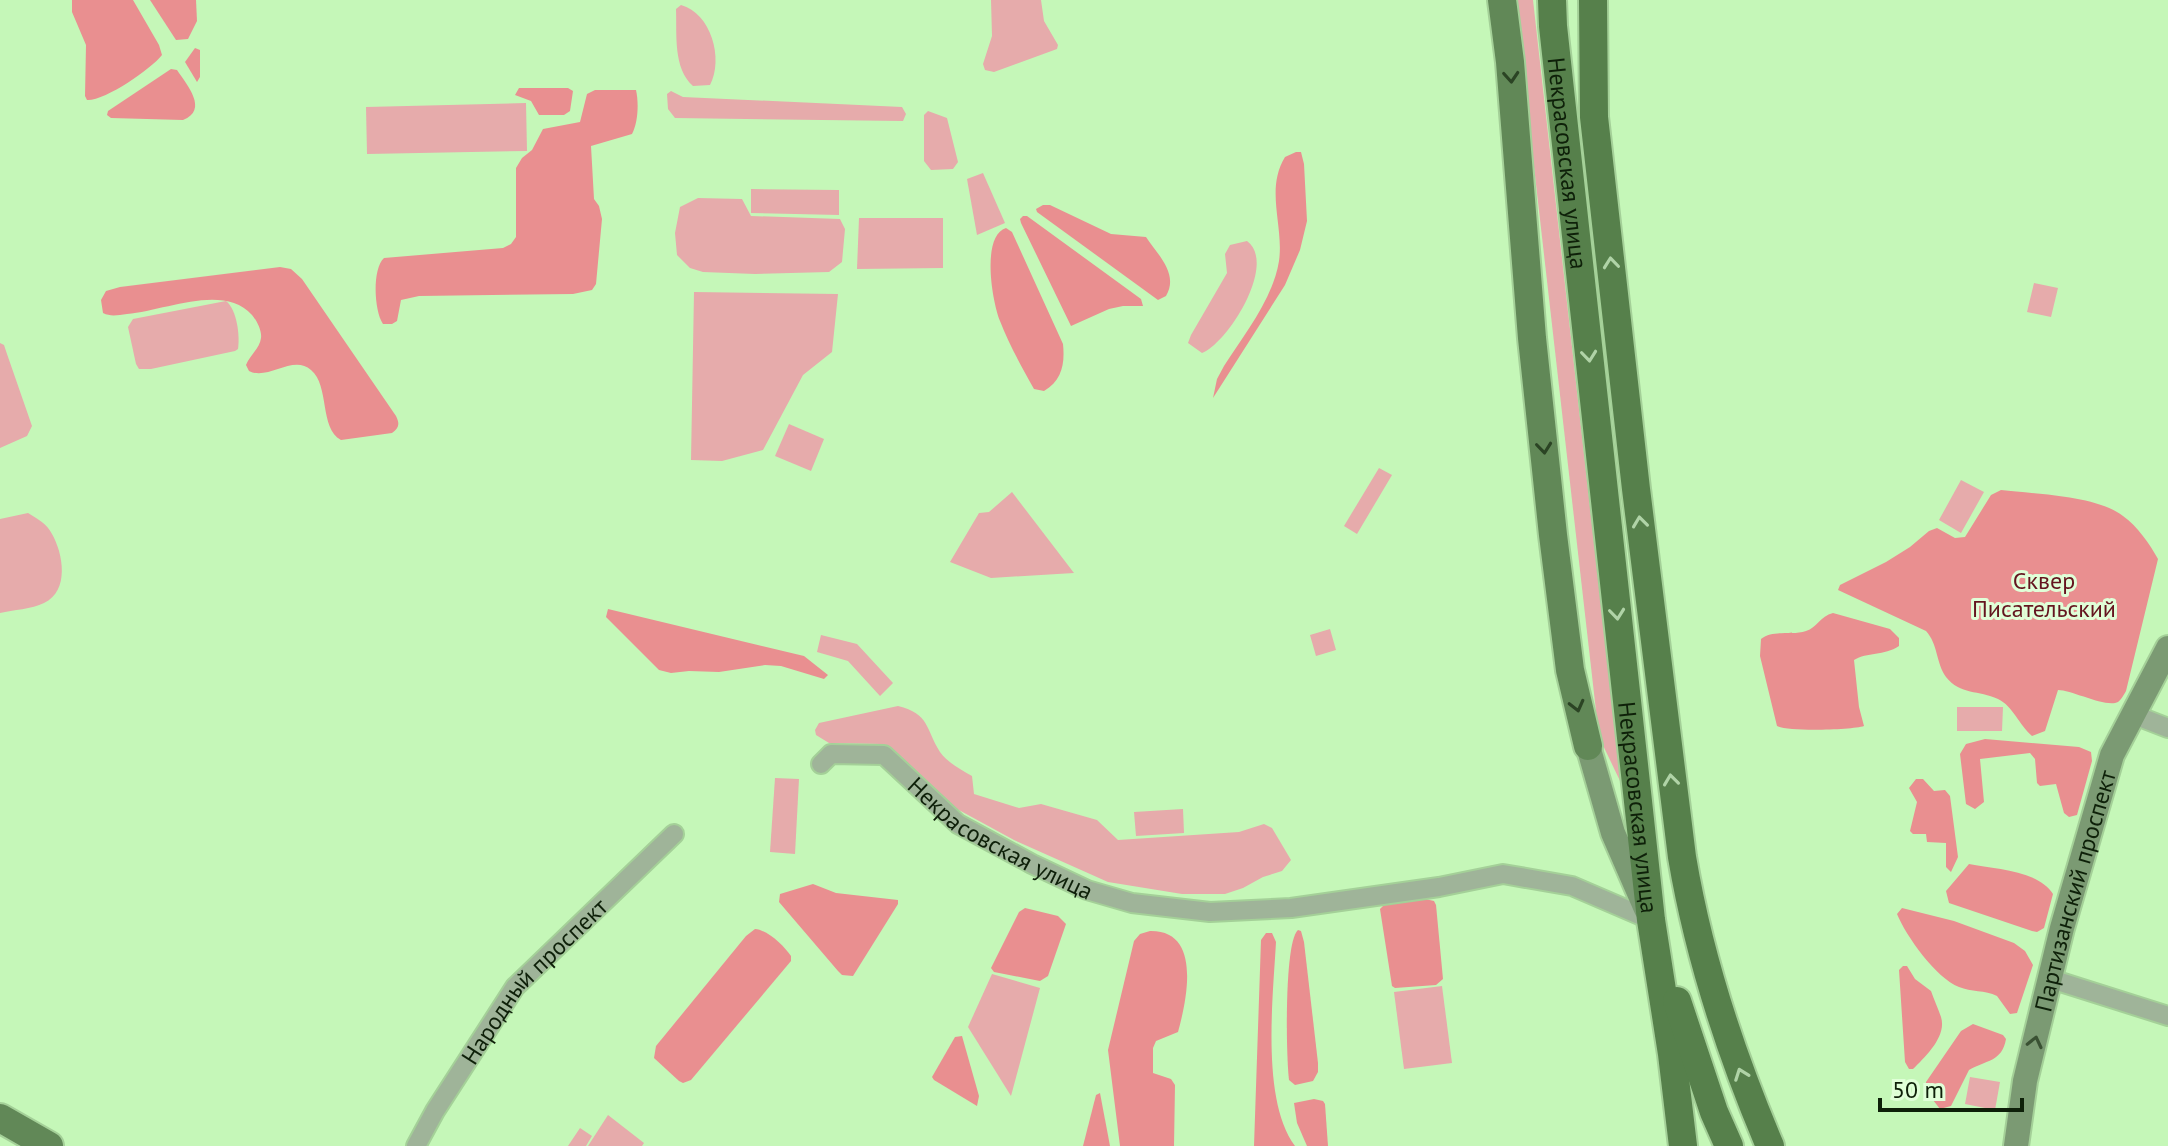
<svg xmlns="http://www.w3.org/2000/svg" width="2168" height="1146" viewBox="0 0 2168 1146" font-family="'PT Sans',sans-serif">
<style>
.green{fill:#e6abab}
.forest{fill:#e98f90}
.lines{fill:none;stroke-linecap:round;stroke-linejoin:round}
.minor-casing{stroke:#a4d098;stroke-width:22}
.secondary-casing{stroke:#a4d098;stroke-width:28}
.primary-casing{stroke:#a4d098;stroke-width:32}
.trunk-casing{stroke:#a4d098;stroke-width:32}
.minor{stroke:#9fb499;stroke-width:18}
.secondary{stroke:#7b9a73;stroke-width:24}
.primary{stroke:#618857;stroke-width:28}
.trunk{stroke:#56804b;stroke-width:28}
.oneway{stroke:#2b4424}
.oneway2{stroke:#b0d3a7}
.oneway3{stroke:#3a5133}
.labels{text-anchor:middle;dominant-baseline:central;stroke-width:6;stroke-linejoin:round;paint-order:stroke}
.street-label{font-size:24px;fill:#0e2009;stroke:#e0ffd8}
.park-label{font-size:24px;fill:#64151f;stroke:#e0ffd8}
</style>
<rect width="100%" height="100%" fill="#c5f7b8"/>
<g class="green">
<polygon points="991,0 1041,0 1044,21 1058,45 1057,49 994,72 985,70 983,64 992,36"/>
<polygon points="1515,0 1533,0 1621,783 1599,737"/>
<path d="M681,5C711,13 724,59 710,85L693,86C673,68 677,35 676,9Z"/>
<polygon points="671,91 683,97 902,107 906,114 903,121 675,118 668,109 667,94"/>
<polygon points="526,103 527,151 367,154 366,107"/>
<polygon points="928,111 947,118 958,162 953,169 931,170 924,161 924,115"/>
<polygon points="983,173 1005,223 977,235 967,179"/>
<polygon points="751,189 839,190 839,215 751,213"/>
<polygon points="698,198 742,199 751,216 840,219 845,229 842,262 829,272 755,274 703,272 690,268 677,255 675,233 680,207"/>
<polygon points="859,218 943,218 943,268 857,269"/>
<path d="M1247,241C1278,264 1227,344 1202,353L1188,343L1191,335L1227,273L1225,254L1230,245Z"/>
<polygon points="2034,283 2058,288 2051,317 2027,312"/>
<polygon points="694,292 838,294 832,352 803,375 763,450 722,461 691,460"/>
<path d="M226,301C237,310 240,335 238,349L235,351L151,369H139L136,364L128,327L133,319Z"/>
<polygon points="0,343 4,345 7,354 32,426 27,436 0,448"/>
<polygon points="789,424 824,439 811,471 775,456"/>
<polygon points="1379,468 1392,475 1357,534 1344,526"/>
<polygon points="1961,480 1984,492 1961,533 1939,520"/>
<polygon points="1012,492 1074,573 991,578 950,562 979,513 989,512"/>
<path d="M28,513C38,519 47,524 52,534C63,553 70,591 44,603C32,609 13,610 0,613V519Z"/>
<polygon points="1330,629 1336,650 1316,656 1310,635"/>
<polygon points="821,635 857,644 893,683 880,696 848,661 817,652"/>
<path d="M898,706C930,714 925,728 940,752C948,763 960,769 972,776L974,794L1019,808L1041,804L1097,820L1118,840L1239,832L1264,824L1272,828L1291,860L1282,871L1263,877L1243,888L1225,894H1182L1108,882L1014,840L957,809L894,750L881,744L829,743L816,735L815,730L819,723Z"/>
<polygon points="1957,707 2003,707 2002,731 1957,731"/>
<polygon points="775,778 799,779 795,854 770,852"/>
<polygon points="1183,809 1184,833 1136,836 1134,812"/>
<polygon points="992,974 1040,988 1011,1096 968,1027"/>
<polygon points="1442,986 1452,1063 1404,1069 1394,992"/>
<polygon points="1970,1077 2000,1082 1995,1110 1965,1104"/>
<polygon points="608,1115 644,1143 642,1146 588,1146"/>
<polygon points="580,1128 592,1136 586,1146 568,1146"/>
</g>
<g class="forest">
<path d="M72,0H133L159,45L162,55C151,69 105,101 87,100L85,96L86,45L72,12Z"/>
<polygon points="150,0 196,0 197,21 188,39 176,40"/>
<polygon points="195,48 200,50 200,77 197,82 185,62"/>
<path d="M171,69L177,70C187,85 209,110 183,120L111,118L107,115L108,111Z"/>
<polygon points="519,88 568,88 573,91 570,111 564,115 539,115 531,101 515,95"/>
<path d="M595,90H636C639,103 638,123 632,134L591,146L594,199L599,206L602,219L596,284L592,290L573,294L419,296L401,300L397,321L392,324H383C374,311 372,269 384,258L503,248L511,244L516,237V168L522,158L532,150L543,129L580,122L587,94Z"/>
<path d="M1296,152H1301L1304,164L1307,221L1300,250L1285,285L1213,398L1217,379L1224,366C1244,335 1273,299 1279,261C1284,225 1265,190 1285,157Z"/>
<path d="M1043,205H1050L1111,234L1146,237C1158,255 1179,274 1166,296L1158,300L1037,212L1036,209Z"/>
<polygon points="1023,216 1027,216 1141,299 1143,306 1123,306 1109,309 1071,326 1021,223 1020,219"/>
<path d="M1006,228L1012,232L1063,344C1065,364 1062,380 1044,391L1034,389C1022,368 1009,344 1000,321C992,301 981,236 1006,228Z"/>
<path d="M280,267L291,269L302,279L396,416C400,424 399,428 392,433L341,440C319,428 330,386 311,370C293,354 268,381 249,371L246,365C250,355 260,348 261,338C262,331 257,321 252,315C223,283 165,311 127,314C118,315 111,317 103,313L101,300L106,291L120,287Z"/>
<path d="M2001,490C2034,494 2096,495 2123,516C2138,527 2149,543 2158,559L2126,691C2125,693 2121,700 2118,702C2106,708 2072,690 2058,690L2045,731L2032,736C2019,725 2013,706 1998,699C1979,690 1960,695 1946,677C1936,663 1938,644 1926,631L1838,590L1840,585L1886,562L1910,547L1929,531L1937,528L1955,538L1965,537L1991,495Z"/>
<polygon points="608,609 804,656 828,675 824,679 781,666 765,665 719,672 689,671 671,673 659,670 606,617"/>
<path d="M1833,613L1890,629L1899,638V646C1884,656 1867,652 1854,660L1859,707L1864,726C1852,730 1787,732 1777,726L1760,656L1761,639C1774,629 1791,636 1806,631C1817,628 1820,616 1833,613Z"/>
<polygon points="1985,739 2079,747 2091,752 2092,761 2077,815 2069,817 2064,813 2056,784 2040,786 2037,783 2035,759 2030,753 1980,759 1984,802 1975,809 1966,804 1960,754 1966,744"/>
<polygon points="1916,779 1923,779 1934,791 1945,790 1950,796 1958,857 1951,872 1946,867 1946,843 1927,842 1926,834 1913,834 1910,831 1917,802 1909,788"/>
<path d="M1969,864C1994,869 2038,870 2053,894L2044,928L2037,932L2032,931L1949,903L1946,891Z"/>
<polygon points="813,884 836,893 898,900 898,904 853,976 842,975 838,971 779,902 780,894"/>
<polygon points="1425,899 1434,901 1436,905 1443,979 1436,985 1395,988 1392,986 1380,909 1386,903"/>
<polygon points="1025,908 1058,916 1066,924 1048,976 1040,981 994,972 991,968 1019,912"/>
<path d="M1902,908L1954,921L2014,943L2025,951L2033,965L2017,1013L2010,1014L1997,996C1985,990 1971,992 1959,987C1936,978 1906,936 1897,914Z"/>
<path d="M755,929C768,930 784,946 791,956V961L691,1080L683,1083L679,1081L654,1058L656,1046L746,936Z"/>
<path d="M1298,930L1301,931L1304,942L1318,1063V1072L1313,1081L1295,1085L1289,1080C1286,1056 1284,942 1298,930Z"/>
<path d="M1150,931C1202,930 1187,999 1178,1032L1156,1041L1153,1048V1073L1171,1079L1175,1085L1174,1146H1120L1108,1050L1134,941L1140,934Z"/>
<path d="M1266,933H1272L1276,942C1273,998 1261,1100 1295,1146H1254L1261,940Z"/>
<path d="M1903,966H1907L1915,979L1931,991C1934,1000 1938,1008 1941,1017C1947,1036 1926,1056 1913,1069H1909L1905,1062L1899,970Z"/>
<path d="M1973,1024L2003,1035L2006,1039C2002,1062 1986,1060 1969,1070L1951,1106L1940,1109L1926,1091V1082L1961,1031Z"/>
<polygon points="962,1036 979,1096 977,1106 934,1080 932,1077 955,1037"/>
<polygon points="1100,1093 1110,1146 1083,1146 1096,1095"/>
<polygon points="1314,1099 1323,1101 1325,1104 1328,1146 1307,1146 1297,1123 1294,1103"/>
</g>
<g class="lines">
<defs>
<g id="minor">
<polyline points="2132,714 2168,728"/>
<path id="s1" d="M821,764L831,754L884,755L958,824L1032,864L1087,890L1132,903L1210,912L1291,908L1439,887L1503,874L1572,886L1651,920"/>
<polyline points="2051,979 2168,1016"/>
<path id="s2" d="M416,1146L435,1111L515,987L674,834"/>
</g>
<g id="secondary">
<polyline points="1588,746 1613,833 1646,909"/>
<path id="s3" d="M2016,1146L2025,1081L2062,928L2112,755L2168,648"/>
</g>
<g id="primary">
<polyline points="1502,0 1510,62 1532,338 1553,535 1570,670 1588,746"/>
<polyline points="0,1118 49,1146"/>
</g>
<g id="trunk">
<path id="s4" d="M1552,0L1553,26L1651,920L1672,1054L1683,1146"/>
<path d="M1593,0L1594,117L1636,489L1682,857C1699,958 1730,1052 1770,1146"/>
<polyline points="1677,1001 1714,1112 1729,1146"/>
</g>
</defs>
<use href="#minor" class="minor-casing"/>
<use href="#secondary" class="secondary-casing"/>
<use href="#primary" class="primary-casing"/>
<use href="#trunk" class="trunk-casing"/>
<use href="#minor" class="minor"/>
<use href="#secondary" class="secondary"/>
<use href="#primary" class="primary"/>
<use href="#trunk" class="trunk"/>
</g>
<defs><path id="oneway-chevron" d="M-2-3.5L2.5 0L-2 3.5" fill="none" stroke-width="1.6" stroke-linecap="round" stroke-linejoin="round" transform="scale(2)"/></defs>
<g class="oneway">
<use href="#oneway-chevron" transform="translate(1511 77) rotate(86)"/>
<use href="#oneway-chevron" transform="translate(1544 448) rotate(84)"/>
<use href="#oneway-chevron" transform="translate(1577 706) rotate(76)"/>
</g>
<g class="oneway2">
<use href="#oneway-chevron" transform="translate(1611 263) rotate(-96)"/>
<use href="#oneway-chevron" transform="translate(1589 356) rotate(84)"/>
<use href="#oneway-chevron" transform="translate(1640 522) rotate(-97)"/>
<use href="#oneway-chevron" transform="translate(1617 614) rotate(84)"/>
<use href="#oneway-chevron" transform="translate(1671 780) rotate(-97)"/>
<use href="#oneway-chevron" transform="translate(1741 1074) rotate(-110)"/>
</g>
<use class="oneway3" href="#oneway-chevron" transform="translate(2035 1042) rotate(-77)"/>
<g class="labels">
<g class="street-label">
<text stroke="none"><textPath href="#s4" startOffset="164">Некрасовская улица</textPath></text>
<text stroke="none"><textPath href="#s4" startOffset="812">Некрасовская улица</textPath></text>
<text stroke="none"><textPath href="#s1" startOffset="212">Некрасовская улица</textPath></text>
<text stroke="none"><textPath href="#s3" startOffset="262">Партизанский проспект</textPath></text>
<text stroke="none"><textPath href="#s2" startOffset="204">Народный проспект</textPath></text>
</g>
<g class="park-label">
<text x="2044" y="580">Cквер<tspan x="2044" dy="28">Писательский</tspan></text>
</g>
</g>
<path d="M1880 1098v12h142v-12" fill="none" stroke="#0e2009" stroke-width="4"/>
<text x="1892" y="1098" font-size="24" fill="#0e2009" stroke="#e0ffd8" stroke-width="6" paint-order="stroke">50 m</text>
</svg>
